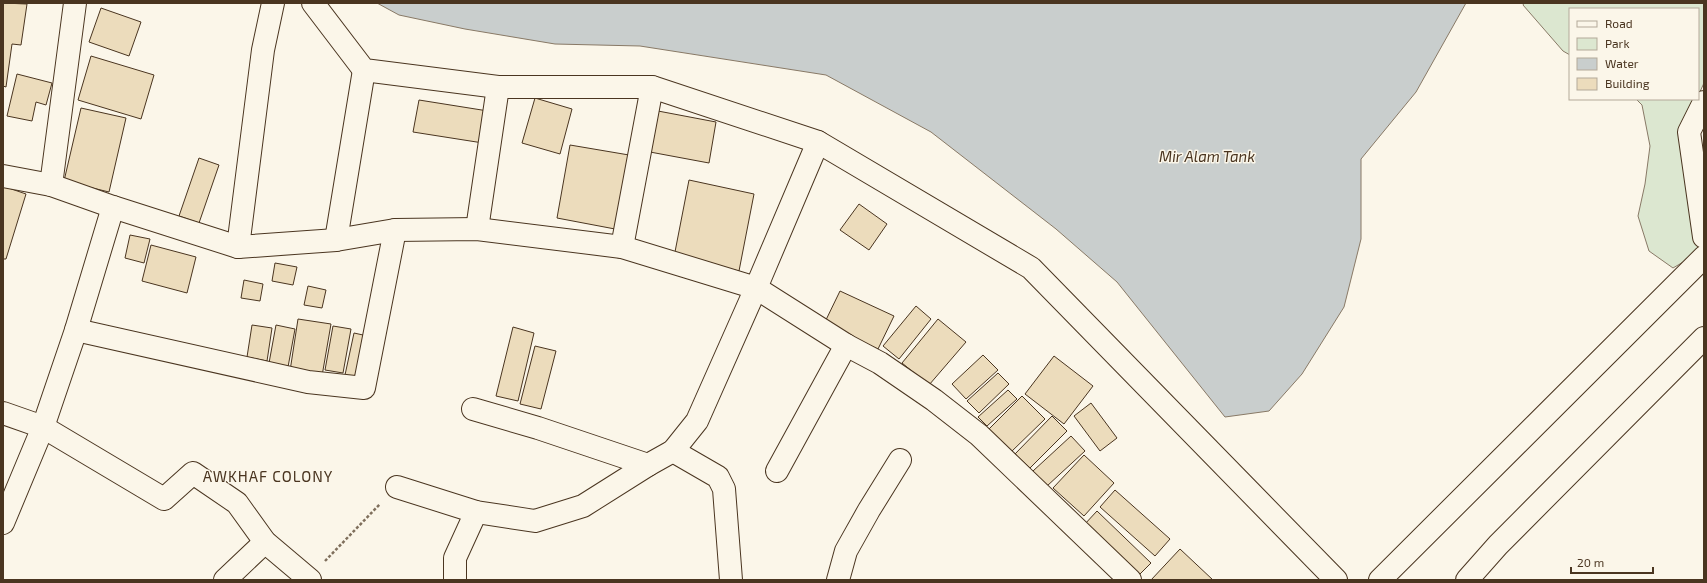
<svg xmlns="http://www.w3.org/2000/svg" width="1707" height="583" viewBox="0 0 1707 583" font-family="'Exo 2',sans-serif">
<style>
.green{fill:#dce7d0;stroke:#887966}
.water{fill:#c9cecd;stroke:#887966}
.building{fill:#ecdcbc;stroke:#4a3520}
.lines{fill:none;stroke-linecap:round;stroke-linejoin:round}
.street-casing{stroke:#4a3520;stroke-width:24}
.secondary-casing{stroke:#4a3520;stroke-width:24}
.path{stroke:#7f6f5c;stroke-width:2.5;stroke-dasharray:3 2;stroke-linecap:butt}
.street{stroke:#fbf6e9;stroke-width:22}
.secondary{stroke:#fbf6e9;stroke-width:22}
.labels{text-anchor:middle;dominant-baseline:central;stroke-width:3;stroke-linejoin:round;paint-order:stroke}
.water-label{font-size:15px;font-style:italic;fill:#4a3520;stroke:#fbf6e9}
.neighbourhood-label{font-size:15px;letter-spacing:1px;fill:#4a3520;stroke:#fbf6e9}
</style>
<rect width="100%" height="100%" fill="#fbf6e9"/>
<g class="green">
<polygon points="1524,3 1704,3 1704,83 1698,96 1698,9 1570,9 1570,55 1563,51 1523,5"/>
<polygon points="1636,99 1696,99 1702,251 1673,268 1649,251 1638,216 1645,184 1650,146 1642,105"/>
</g>
<polygon class="water" points="377,3 1466,3 1416,92 1361,159 1361,239 1344,307 1302,374 1269,411 1225,417 1117,282 1056,229 931,132 826,75 640,46 555,44 465,29 399,15"/>
<g class="building">
<polygon points="3,3 27,4 21,45 12,44 6,87 3,86"/>
<polygon points="101,8 141,22 129,56 89,42"/>
<polygon points="91,56 154,75 141,119 78,100"/>
<polygon points="17,74 52,83 46,105 36,102 32,121 7,116"/>
<polygon points="535,98 572,109 560,154 522,143"/>
<polygon points="419,100 488,111 483,143 413,132"/>
<polygon points="81,108 126,118 109,192 64,181"/>
<polygon points="658,111 716,122 709,163 650,152"/>
<polygon points="570,145 629,155 615,229 557,218"/>
<polygon points="199,158 219,165 199,223 179,216"/>
<polygon points="689,180 754,194 739,271 674,257"/>
<polygon points="3,186 26,194 6,259 3,259"/>
<polygon points="859,204 887,224 869,250 840,230"/>
<polygon points="130,235 150,239 144,263 125,258"/>
<polygon points="151,245 196,257 187,293 142,281"/>
<polygon points="275,263 297,267 293,285 272,281"/>
<polygon points="244,280 263,284 260,301 241,298"/>
<polygon points="308,286 326,290 322,308 304,305"/>
<polygon points="840,291 894,316 878,349 824,324"/>
<polygon points="916,306 931,319 899,359 883,346"/>
<polygon points="298,319 331,324 322,376 290,371"/>
<polygon points="938,319 966,342 929,385 902,363"/>
<polygon points="252,325 272,328 267,361 247,357"/>
<polygon points="276,325 295,329 288,367 269,363"/>
<polygon points="333,326 351,329 343,373 325,370"/>
<polygon points="513,327 534,333 518,401 496,396"/>
<polygon points="354,333 372,337 363,379 345,375"/>
<polygon points="535,346 556,351 541,409 520,404"/>
<polygon points="983,355 998,370 966,399 952,384"/>
<polygon points="1054,356 1093,386 1064,424 1025,394"/>
<polygon points="998,373 1009,384 979,413 967,401"/>
<polygon points="1008,390 1017,399 987,426 978,417"/>
<polygon points="1022,396 1045,419 1011,452 988,430"/>
<polygon points="1091,403 1117,438 1100,451 1074,416"/>
<polygon points="1052,416 1067,431 1030,468 1015,454"/>
<polygon points="1071,436 1085,451 1047,486 1033,471"/>
<polygon points="1084,455 1114,483 1084,516 1053,488"/>
<polygon points="1115,490 1170,539 1155,556 1100,507"/>
<polygon points="1097,511 1151,563 1138,576 1084,525"/>
<polygon points="1180,549 1213,580 1151,580"/>
</g>
<g class="lines">
<defs>
<g id="street">
<polyline points="313,3 364,70 498,87 652,87 818,142 1031,268 1336,580"/>
<polyline points="1704,102 1689,132 1704,237"/>
<polyline points="3,176 51,185 113,207 238,247 336,240 395,230 477,229 622,247 756,288 846,345 880,363 934,400 979,435 1130,580"/>
<polyline points="51,185 75,3"/>
<polyline points="477,229 498,87"/>
<polyline points="336,240 364,70"/>
<polyline points="238,247 263,50 273,3"/>
<polyline points="622,247 652,87"/>
<polyline points="76,330 308,382 364,388 395,230"/>
<polyline points="473,409 538,428 648,465"/>
<polyline points="3,413 43,427 164,499 193,473 237,503 265,542 310,580"/>
<polyline points="673,451 718,477 724,489 731,580"/>
<polyline points="777,471 846,345"/>
<polyline points="397,487 476,512 535,521 583,506 648,465 673,451 697,421 756,288 818,142"/>
<polyline points="3,523 43,427 76,330 113,207"/>
<polyline points="225,580 265,542"/>
<polyline points="455,580 455,558 476,512"/>
<polyline points="838,580 846,551 869,510 900,460"/>
<polyline points="1380,580 1704,257"/>
</g>
<polyline id="secondary" points="1467,580 1498,545 1704,338"/>
</defs>
<use href="#street" class="street-casing"/>
<use href="#secondary" class="secondary-casing"/>
<polyline class="path" points="325,561 380,504"/>
<use href="#street" class="street"/>
<use href="#secondary" class="secondary"/>
</g>
<g class="labels">
<g class="water-label">
<text x="1207" y="156">Mir Alam Tank</text>
</g>
<g class="neighbourhood-label">
<text x="268" y="476">AWKHAF COLONY</text>
</g>
</g>
<rect width="1707" height="583" fill="none" stroke="#4a3520" stroke-width="8"/>
<rect x="1569" y="8" width="130" height="92" fill="#fbf6e9" stroke="#b4a999"/>
<rect x="1577" y="21" width="20" height="6" fill="#fbf6e9" stroke="#b4a999"/>
<text x="1605" y="28" font-size="12" fill="#4a3520">Road</text>
<rect x="1577" y="38" width="20" height="12" fill="#dce7d0" stroke="#b4a999"/>
<text x="1605" y="48" font-size="12" fill="#4a3520">Park</text>
<rect x="1577" y="58" width="20" height="12" fill="#c9cecd" stroke="#b4a999"/>
<text x="1605" y="68" font-size="12" fill="#4a3520">Water</text>
<rect x="1577" y="78" width="20" height="12" fill="#ecdcbc" stroke="#b4a999"/>
<text x="1605" y="88" font-size="12" fill="#4a3520">Building</text>
<path d="M1571 567v6h82v-6" fill="none" stroke="#4a3520" stroke-width="2"/>
<text x="1577" y="567" font-size="12" fill="#4a3520" stroke="#fbf6e9" stroke-width="3" paint-order="stroke">20 m</text>
</svg>
